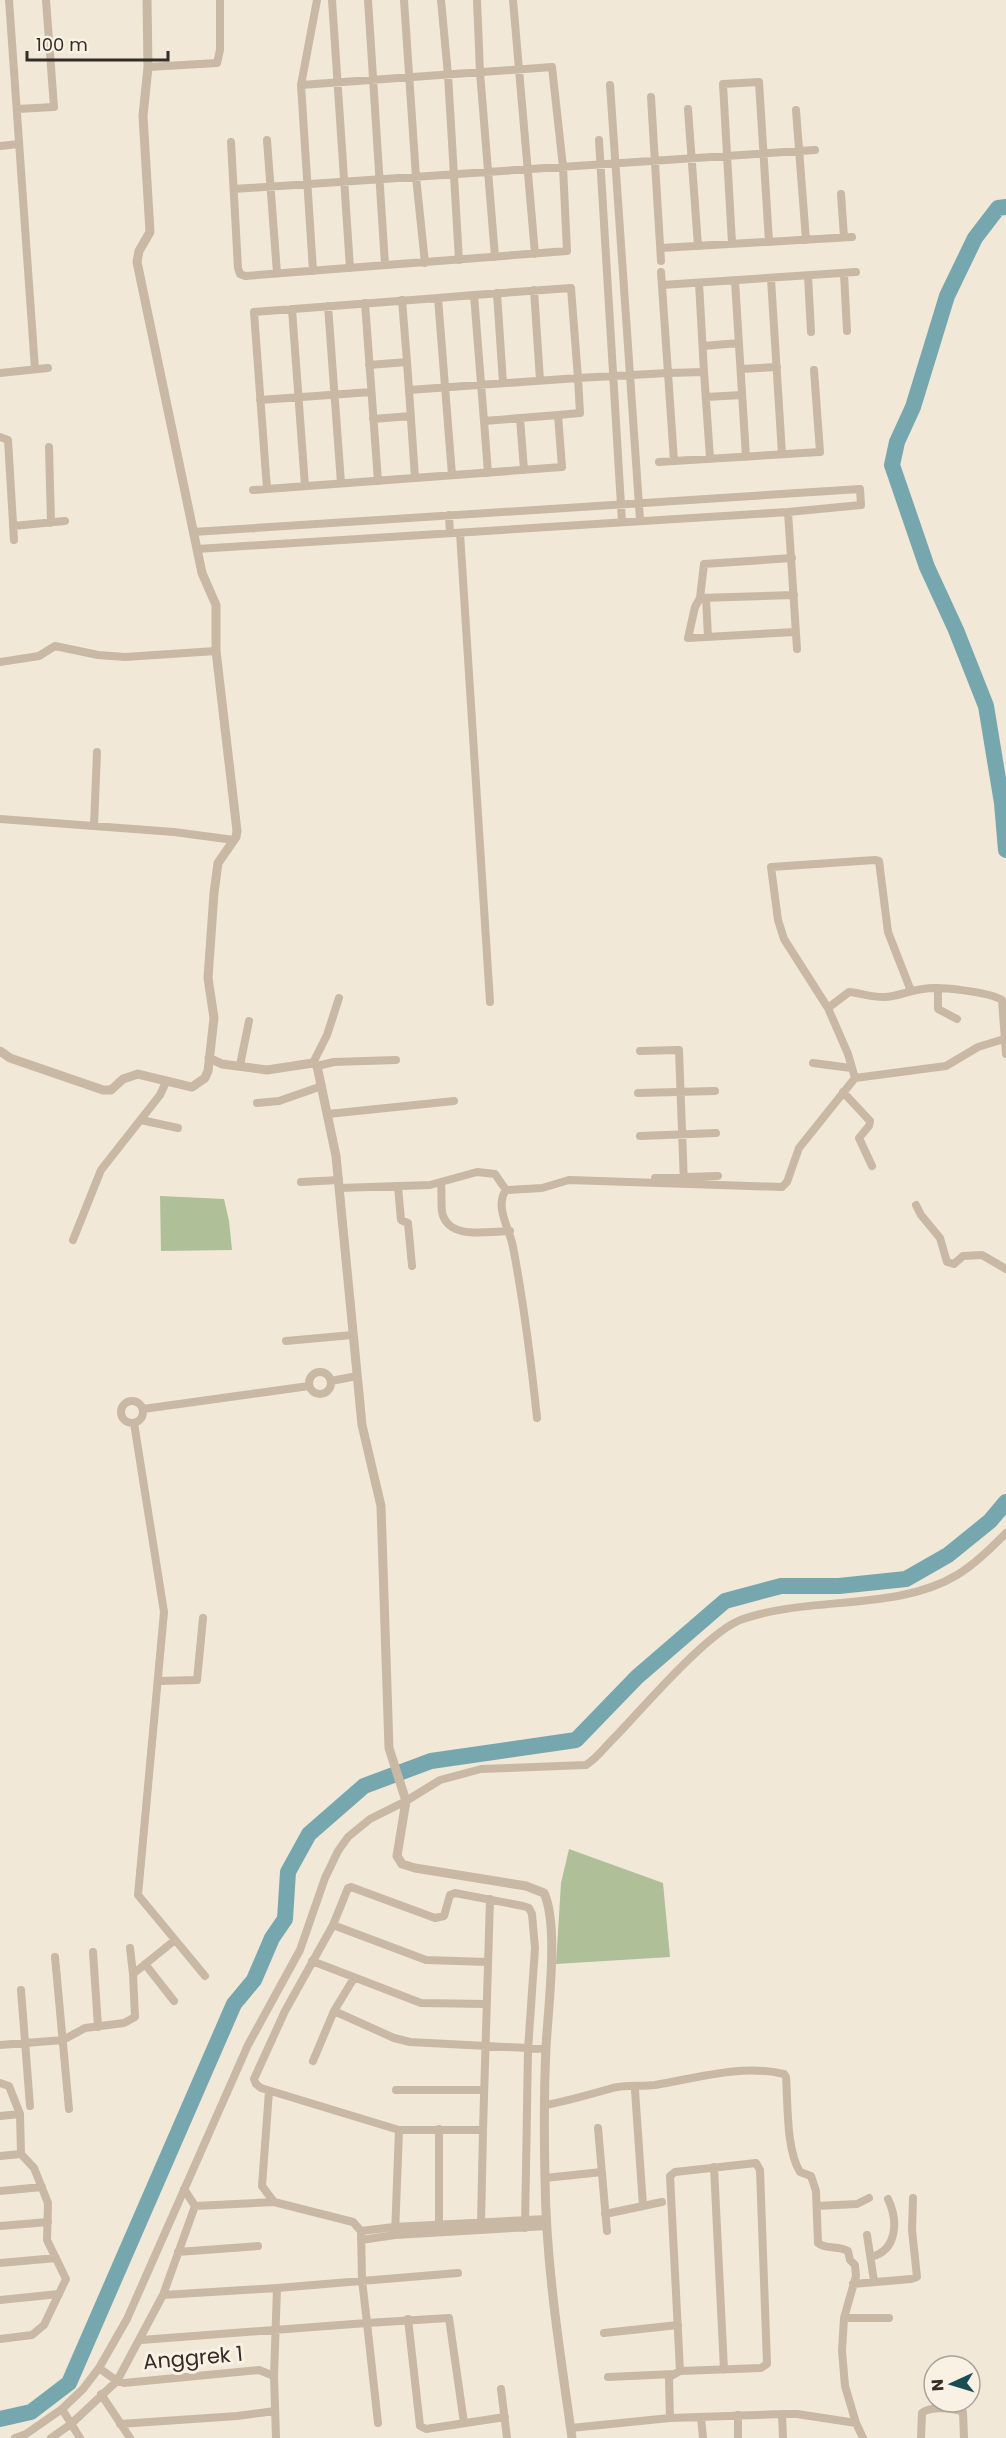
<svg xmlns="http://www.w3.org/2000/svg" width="1006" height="2438" font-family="Poppins,sans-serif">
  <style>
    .green { fill: #afc098 }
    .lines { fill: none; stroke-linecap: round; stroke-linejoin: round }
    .river { stroke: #76a7ae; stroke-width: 16 }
    .minor { stroke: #c9b8a4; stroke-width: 8 }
    .tertiary { stroke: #c9b8a4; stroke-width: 9 }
    .labels { text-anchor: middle; stroke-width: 6; stroke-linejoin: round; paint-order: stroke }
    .street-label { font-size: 21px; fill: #342c26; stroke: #f9f1e4 }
  </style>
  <rect width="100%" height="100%" fill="#f1e8d8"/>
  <!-- green -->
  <path class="green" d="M160,1196l64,3 5,22 3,29 -71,1z
    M569,1849l94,34 7,74 -114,7 5,-81z"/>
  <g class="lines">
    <!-- river -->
    <path class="river" d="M1006,207l-8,1 -23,30 -28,58 -34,111 -16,35 -5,23 35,102 29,63 30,76 16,97 4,47
      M0,2419l31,-7 38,-29 165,-379 20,-24 18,-42 13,-19 3,-47 21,-38 55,-48 67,-25 145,-21 61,-63 88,-76 56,-15h58l67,-7 42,-24 42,-34 16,-19"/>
    <!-- minor -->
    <path class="minor" d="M9,0l26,369
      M332,0l18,268
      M368,0l17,265
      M404,0l12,177 9,86
      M441,0l7,75 11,185
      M477,0l3,72 15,185
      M513,0l22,254
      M148,67l69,-4 3,-13v-50
      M610,85l30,435
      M651,97l10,164
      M17,109l37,-2 -8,-107
      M688,109l10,137
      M796,110l10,130
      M267,140l10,133
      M599,140l23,382
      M231,142l7,126 2,6 5,2 322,-25 -4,-84 -11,-100 -251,18
      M0,146l19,-2
      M234,189l581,-39
      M841,194l3,43
      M732,243l-9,-159 36,-2 10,160
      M661,248l191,-11
      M313,271l-12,-186 16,-85
      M844,274l3,57
      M808,276l3,56
      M771,279l11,175
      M735,281l11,176
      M662,285l194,-13
      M534,290l6,90
      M497,293l6,90
      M438,298l36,-3
      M365,303l13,178
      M328,306l13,177
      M292,309l13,177
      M703,346l36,-3
      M407,362l2,28
      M369,365l38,-3 -5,-62
      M741,369l36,-2
      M704,372l6,86
      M0,373l48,-5
      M706,397l36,-2
      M260,400l111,-8
      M558,415l22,-2 -2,-35 90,-5 -7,-101
      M520,418l4,52
      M373,419l38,-3
      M0,437l8,3 6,100
      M49,447l2,76
      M674,461l146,-9 -6,-82
      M659,462l15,-1 -6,-88 36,-1 -5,-89
      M415,478l-6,-88 169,-12 -7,-90 -97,7 10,126
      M267,489l-13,-177 184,-14 14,177
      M253,490l14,-1 295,-22 -4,-52 -74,6 4,52
      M788,512l9,137
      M449,515l1,18
      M13,526l52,-5
      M193,532l667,-43 1,16 -73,7 -591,37
      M460,533l30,469
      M794,595l-94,3 -5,9 -7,31 107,-6
      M700,598l4,-34 88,-6
      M706,598l2,39
      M0,662l39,-6 16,-10 43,9 27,2 91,-6
      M0,819l174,13 60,8
      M94,826l3,-74
      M938,988v21l19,10
      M828,1008l21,-16c12,1 24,6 37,5 13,-1 25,-7 37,-8 16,-3 66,3 79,11l4,54
      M640,1051l39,-1 5,134
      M313,1063l14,-28 12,-37
      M813,1063l38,5
      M240,1065l9,-44
      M317,1066l17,-4 62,-2
      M855,1078l-7,-24 -20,-46 -44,-69 -6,-19 -7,-53 104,-7 4,1 9,71 23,59
      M843,1092l27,29 -1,5 -10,12 13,28
      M638,1093l77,-2
      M257,1103l22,-2 43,-15
      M328,1114l126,-13
      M141,1120l37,8
      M640,1136l76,-3
      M655,1178l63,-2
      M301,1182l38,-2
      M441,1183c1,9 0,20 1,29 6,29 47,19 68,19
      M398,1186l3,34 7,3 4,43
      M339,1188l91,-3 47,-13 18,2 11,16 36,-2 27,-8 213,7 5,-5 12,-34 56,-70 91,-12 32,-19 26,-8
      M506,1190c-12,17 4,39 7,57 11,57 18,114 24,171
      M916,1205l5,10 19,23 7,24 7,2 9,-8 19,-1 24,14
      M73,1240l28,-70 59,-75 6,-13
      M286,1341l66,-6
      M309 1383a11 11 0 1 1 22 0a11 11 0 1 1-22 0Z
      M331,1381l26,-5
      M121 1412a11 11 0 1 1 22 0a11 11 0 1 1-22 0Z
      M143,1409l166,-23
      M134,1423l30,189 -26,283 67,81
      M158,1681l39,-1 6,-62
      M333,1925l93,35 62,2
      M130,1948l3,26
      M93,1952l5,75
      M55,1957l14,152
      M312,1961l109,42 65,1
      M145,1964l29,37
      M21,1990l9,116
      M334,2011l20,-33
      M0,2045l63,-5 22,-12 39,-5 11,-6 -2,-43 42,-34
      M313,2061l21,-50 60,27 16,4 136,7
      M0,2083l9,3 11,28 1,40 13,14 14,35 -1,37 19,39 -22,46 -12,10 -32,4
      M396,2090h88
      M635,2090l8,116
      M269,2091l-7,95 12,16
      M546,2105c21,-4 42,-10 63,-16 14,-5 31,-2 46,-4 42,-7 86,-21 129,-11l2,3c2,27 0,72 14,95l11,4 5,15 2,52c8,7 21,2 30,8l2,9 5,5 1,11 -12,42 -2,33 3,35 11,37
      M0,2116l20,-2
      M598,2128l9,103
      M439,2129v98
      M399,2130h84l-2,95
      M483,2130l7,-231
      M0,2156l21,-2
      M714,2167l10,203
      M545,2178l57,-6
      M184,2189l11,17 -32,89 114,-7 -3,88 2,62
      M0,2191l42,-4
      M817,2206l40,-2 12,-6
      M605,2214l57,-12
      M0,2226l48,-4
      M361,2231l33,-4 152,-8
      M395,2235l4,-105 -138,-42 -5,-4 -2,-5 31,-68 48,-86 15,-37 3,-1 84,31 9,-2 6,-21 5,-2 68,13 6,2 3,6 3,34 -7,102 -3,178
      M867,2235l7,46
      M361,2240l34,-5 152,-9
      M178,2252l80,-6
      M871,2257c27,-7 27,-37 17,-58
      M0,2263l56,-5
      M853,2284l58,-5 6,-2 -5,-47 1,-32
      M277,2288l181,-15
      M0,2300l59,-6
      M844,2318h45
      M408,2319l12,107 6,3 79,-12
      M604,2333l74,-8
      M141,2340l226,-17 -5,-43 -1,-49 -8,-9 -79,-20 -79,4
      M99,2368l18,13 7,2 135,-13 15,6
      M608,2377l66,-3
      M501,2389l6,49
      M101,2394l29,44
      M62,2409l18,29
      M782,2414l1,24
      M738,2415v23
      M701,2417l2,21
      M670,2418l-1,-39 2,-3 9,-5 81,-3 6,-4 -7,-194 -4,-7 -81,9 -5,4 10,195
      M378,2423l-11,-100 82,-5 15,105
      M120,2424l117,-8 38,-5
      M571,2428l99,-10 112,-4h15l59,9 7,15
      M15,2438l11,-4 36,-25 21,-20 16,-21 28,-49 121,-274 52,-95 25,-72 13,-27 10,-14 22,-18 36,-18 34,-21 41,-11 105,-4c12,-7 20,-20 30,-29 27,-28 93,-106 127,-117 66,-23 155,-8 214,-44 18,-11 34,-27 49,-42
      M51,2438l20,-14 46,-43 46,-86
      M921,2438l1,-25c8,-7 31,-5 41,-1l1,26"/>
    <!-- tertiary -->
    <path class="tertiary" d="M0,1051l10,7 93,32h8l12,-11 15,-5 54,13 13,-9 3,-7 6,-53 -6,-40 6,-85 4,-30 18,-26 1,-6 -21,-180v-46l-14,-32 -65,-311 2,-11 11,-19 -7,-116 5,-49 -1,-67
      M209,1058l13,6 45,6 46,-7 4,3 19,90 26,269 19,81 8,242 17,53 -9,55 5,8 13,4 111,18 18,7c15,32 4,116 2,154 -2,44 -2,88 -1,132 1,87 15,173 27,259"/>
  </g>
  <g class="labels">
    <!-- street labels -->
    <g class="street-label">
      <text transform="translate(193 2358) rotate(-5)" y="7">Anggrek 1</text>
    </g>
  </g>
  <!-- north arrow -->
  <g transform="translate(952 2384) rotate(266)"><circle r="28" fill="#f9f1e4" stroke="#aaa298" stroke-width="1.5"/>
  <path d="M0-4.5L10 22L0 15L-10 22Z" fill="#1b4c56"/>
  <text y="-9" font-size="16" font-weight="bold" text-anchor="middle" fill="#342c26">N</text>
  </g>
  <!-- scale -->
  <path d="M27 51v9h141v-9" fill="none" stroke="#342c26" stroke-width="3"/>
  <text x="36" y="51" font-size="18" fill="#342c26" stroke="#f9f1e4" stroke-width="4.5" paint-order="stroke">100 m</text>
</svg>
